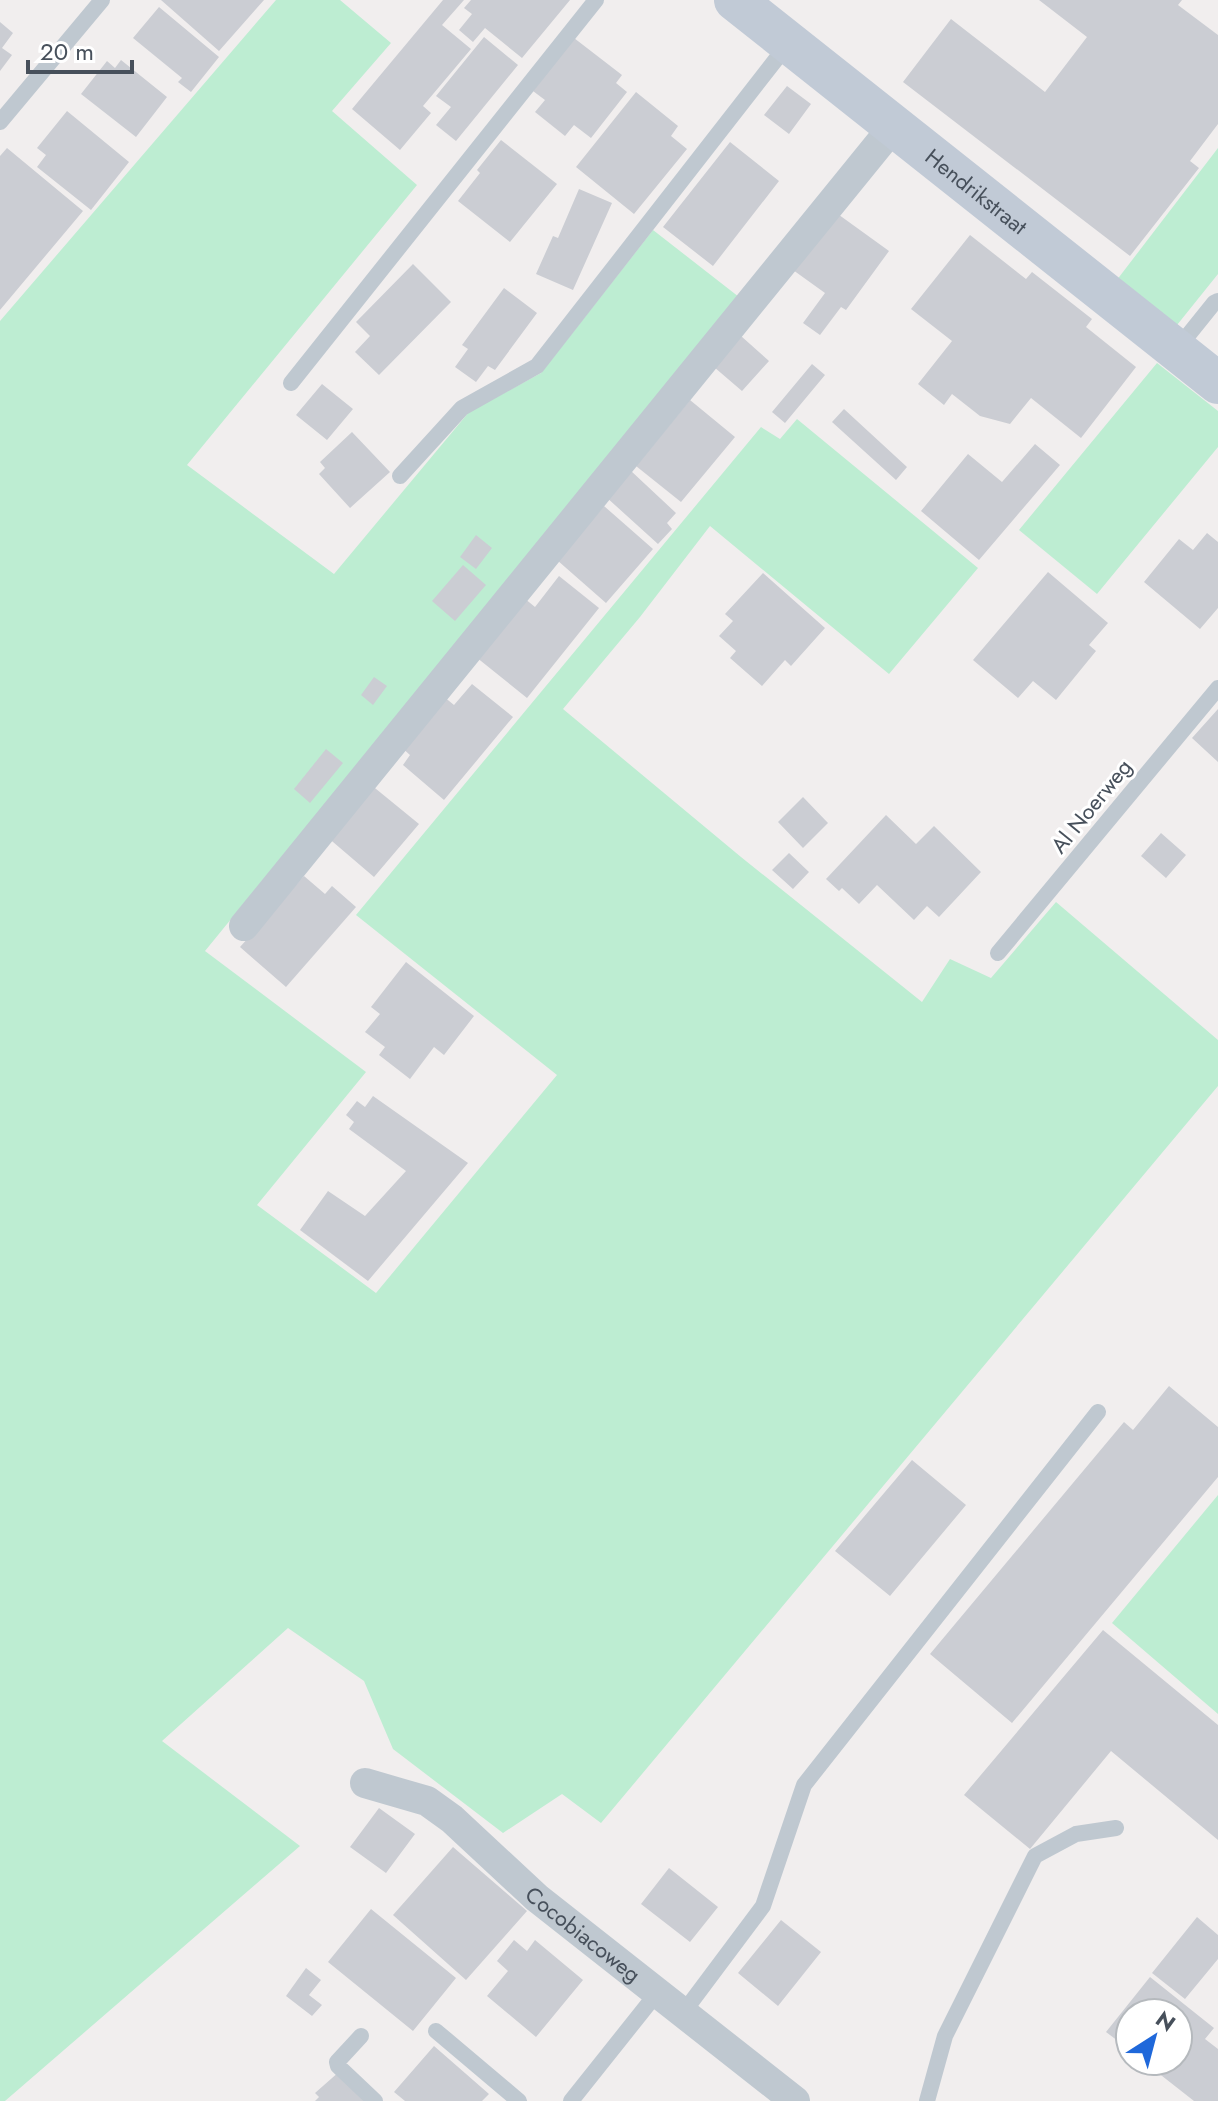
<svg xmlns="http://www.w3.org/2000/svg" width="1218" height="2101" font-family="Jost,sans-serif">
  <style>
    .green { fill: #bdedd2 }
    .building { fill: #cbcdd3 }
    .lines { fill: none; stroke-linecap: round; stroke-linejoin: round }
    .lane { stroke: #bfc8d0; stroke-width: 16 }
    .street { stroke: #bfc8d0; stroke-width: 30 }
    .secondary { stroke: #c1cad6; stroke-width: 42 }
    .labels { text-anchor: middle; stroke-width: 6; stroke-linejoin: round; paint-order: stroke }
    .street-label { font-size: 22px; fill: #47505b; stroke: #fff }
  </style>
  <rect width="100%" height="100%" fill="#f1eeee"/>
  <!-- green -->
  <path class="green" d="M276,0h64l51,43 -59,68 85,74 -230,280 147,109 135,-162 72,-39 112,-143 86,67 -534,654 161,121 -109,133 119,88 181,-218 -201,-160 405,-488 19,12 17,-20 181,149 -89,106 -179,-148 -70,91 -77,92 178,148 181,145 28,-43 41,19 65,-76 162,138v46l-617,737 -39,-29 -59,39 -110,-84 -29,-68 -76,-53 -126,113 138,105 -295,255h-5v-1780z
    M1218,148v126l-45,56 -60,-45z
    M1157,363l61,48v36l-121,147 -78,-64z
    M1218,1495v219l-106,-91z"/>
  <!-- building -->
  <path class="building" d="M161,0h103l-45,51z
    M443,0h21l-22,25 29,24 -48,57 8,7 -31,37 -48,-41z
    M471,0h99l-48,58 -37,-30 -12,14 -14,-12 13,-16 -8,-6z
    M1039,0h143l-4,5 40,30v89l-28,37 9,7 -69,88 -227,-174 48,-63 94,73 42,-55z
    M159,7l60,50 -28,35 -13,-10 4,-4 -49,-40z
    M0,22l13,11 -11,15 10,7 -12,16z
    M484,37l34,28 -62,76 -20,-16 15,-18 -15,-11z
    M574,38l48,37 -6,8 11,9 -36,46 -17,-13 -9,11 -30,-24 10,-12 -12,-9z
    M121,60l46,37 -31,40 -55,-43 26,-33 8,7z
    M787,86l24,18 -22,30 -25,-19z
    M636,92l42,34 -7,10 16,13 -53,65 -58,-47z
    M67,111l62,51 -38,48 -54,-43 9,-12 -9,-7z
    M501,140l56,44 -47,58 -52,-41 22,-28 -3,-3z
    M730,142l49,39 -66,85 -50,-39z
    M7,148l76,63 -83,99v-154z
    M579,189l33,14 -39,87 -37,-16 17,-38 5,2z
    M835,212l54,39 -43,59 -5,-3 -21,28 -17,-12 22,-30 -32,-23z
    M970,235l56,44 6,-7 60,47 -6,8 50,40 -55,71 -50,-40 -21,26 -30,-8 -28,-22 -8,11 -26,-21 34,-43 -41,-32z
    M413,264l38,38 -72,73 -24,-23 15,-16 -14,-14z
    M504,288l33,25 -42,57 -7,-4 -12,16 -21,-15 13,-18 -6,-4z
    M741,336l28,25 -27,30 -28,-24z
    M812,364l13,11 -40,48 -13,-11z
    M322,384l31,25 -26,31 -31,-25z
    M690,400l45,37 -54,65 -45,-36z
    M844,409l63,58 -11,13 -64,-58z
    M352,432l38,40 -40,36 -31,-34 6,-6 -5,-6z
    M1035,444l25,21 -81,95 -58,-49 47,-57 34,28z
    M630,470l46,43 -9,10 5,6 -14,15 -53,-48z
    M604,506l49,43 -47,54 -49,-43z
    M1207,533l11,9v66l-18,21 -56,-47 35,-43 14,11z
    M476,535l16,13 -16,21 -16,-12z
    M463,565l23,20 -31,36 -23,-20z
    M1048,572l60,51 -19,22 7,6 -40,49 -23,-19 -15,17 -45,-38z
    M763,573l62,55 -34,38 -6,-6 -23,26 -32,-28 6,-7 -17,-15 14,-15 -8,-7z
    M559,576l40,32 -72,90 -51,-41 48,-59 11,9z
    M374,677l13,9 -14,19 -12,-10z
    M472,684l41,33 -69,83 -41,-35 7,-10 -10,-9 43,-50 11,9z
    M1218,709v53l-26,-24z
    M326,749l17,14 -33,40 -16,-14z
    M370,784l49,40 -45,53 -48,-41z
    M803,797l25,26 -25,25 -25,-26z
    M886,815l30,29 18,-18 47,46 -42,45 -12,-11 -13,14 -37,-35 -18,19 -17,-16 -3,3 -13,-12z
    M1161,833l25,22 -20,23 -25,-22z
    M789,853l20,19 -16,17 -21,-19z
    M304,876l21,18 7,-8 24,21 -70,80 -46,-40z
    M406,962l68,54 -30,39 -10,-8 -24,32 -31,-24 6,-8 -20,-15 15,-18 -9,-7z
    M373,1096l95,67 -100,118 -68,-51 28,-39 37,25 41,-45 -57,-42 5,-7 -8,-7 11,-14 8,6z
    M1169,1386l49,41v50l-206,246 -82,-69 194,-232 9,8z
    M912,1460l54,45 -76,91 -55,-45z
    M1103,1630l115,95v115l-107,-89 -81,98 -66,-54z
    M379,1808l36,26 -29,39 -36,-26z
    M453,1847l74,64 -61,69 -73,-65z
    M669,1868l49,39 -28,35 -49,-38z
    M371,1909l85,69 -43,53 -85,-69z
    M1197,1917l21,18v24l-33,40 -33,-26z
    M781,1920l40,32 -43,54 -40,-33z
    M514,1940l13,11 8,-11 48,40 -47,57 -49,-41 21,-25 -11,-10z
    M306,1968l15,12 -12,15 13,10 -10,11 -26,-20z
    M1150,1977l64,51 -9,11 13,10v52h-24l-51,-40h35v-48h-48v37l-24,-18z
    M434,2046l55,48 -7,7h-77l-11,-9z
    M340,2071l26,30h-51l4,-4 -4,-4z"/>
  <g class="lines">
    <!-- lane -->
    <path class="lane" d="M0,122l102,-122
      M1177,349l37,-46 4,-2
      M291,383l305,-383
      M400,476l62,-68 75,-42 251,-322
      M998,953l220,-265
      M683,2013l80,-107 41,-121 294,-373
      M436,2031l83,70
      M361,2036l-24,26 1,4 37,35
      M571,2101l86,-108
      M927,2101l18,-65 90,-180 41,-22 40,-6"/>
    <!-- street -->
    <g class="street">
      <path d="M244,926l649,-799"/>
      <path id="s1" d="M365,1783l62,18 25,18 85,79 258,203"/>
    </g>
    <!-- secondary -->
    <path class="secondary" id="s2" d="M735,0l483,383"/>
  </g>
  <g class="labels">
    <!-- street labels -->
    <g class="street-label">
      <text dy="8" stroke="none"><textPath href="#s2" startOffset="308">Hendrikstraat</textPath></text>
      <text transform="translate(1091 806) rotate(-51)" y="8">Al Noerweg</text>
      <text dy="8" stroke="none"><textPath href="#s1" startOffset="270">Cocobiacoweg</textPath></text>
    </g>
  </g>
  <!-- north arrow -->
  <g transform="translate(1154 2037) rotate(36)"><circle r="38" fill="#ffffff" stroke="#b5b9bd" stroke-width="2"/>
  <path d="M0-6L14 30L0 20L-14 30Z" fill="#1f68da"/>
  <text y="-12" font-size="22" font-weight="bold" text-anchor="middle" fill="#47505b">N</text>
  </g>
  <!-- scale -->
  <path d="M28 60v12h104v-12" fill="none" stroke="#47505b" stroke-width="4"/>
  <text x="40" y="60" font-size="24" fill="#47505b" stroke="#ffffff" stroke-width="6" paint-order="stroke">20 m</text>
</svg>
